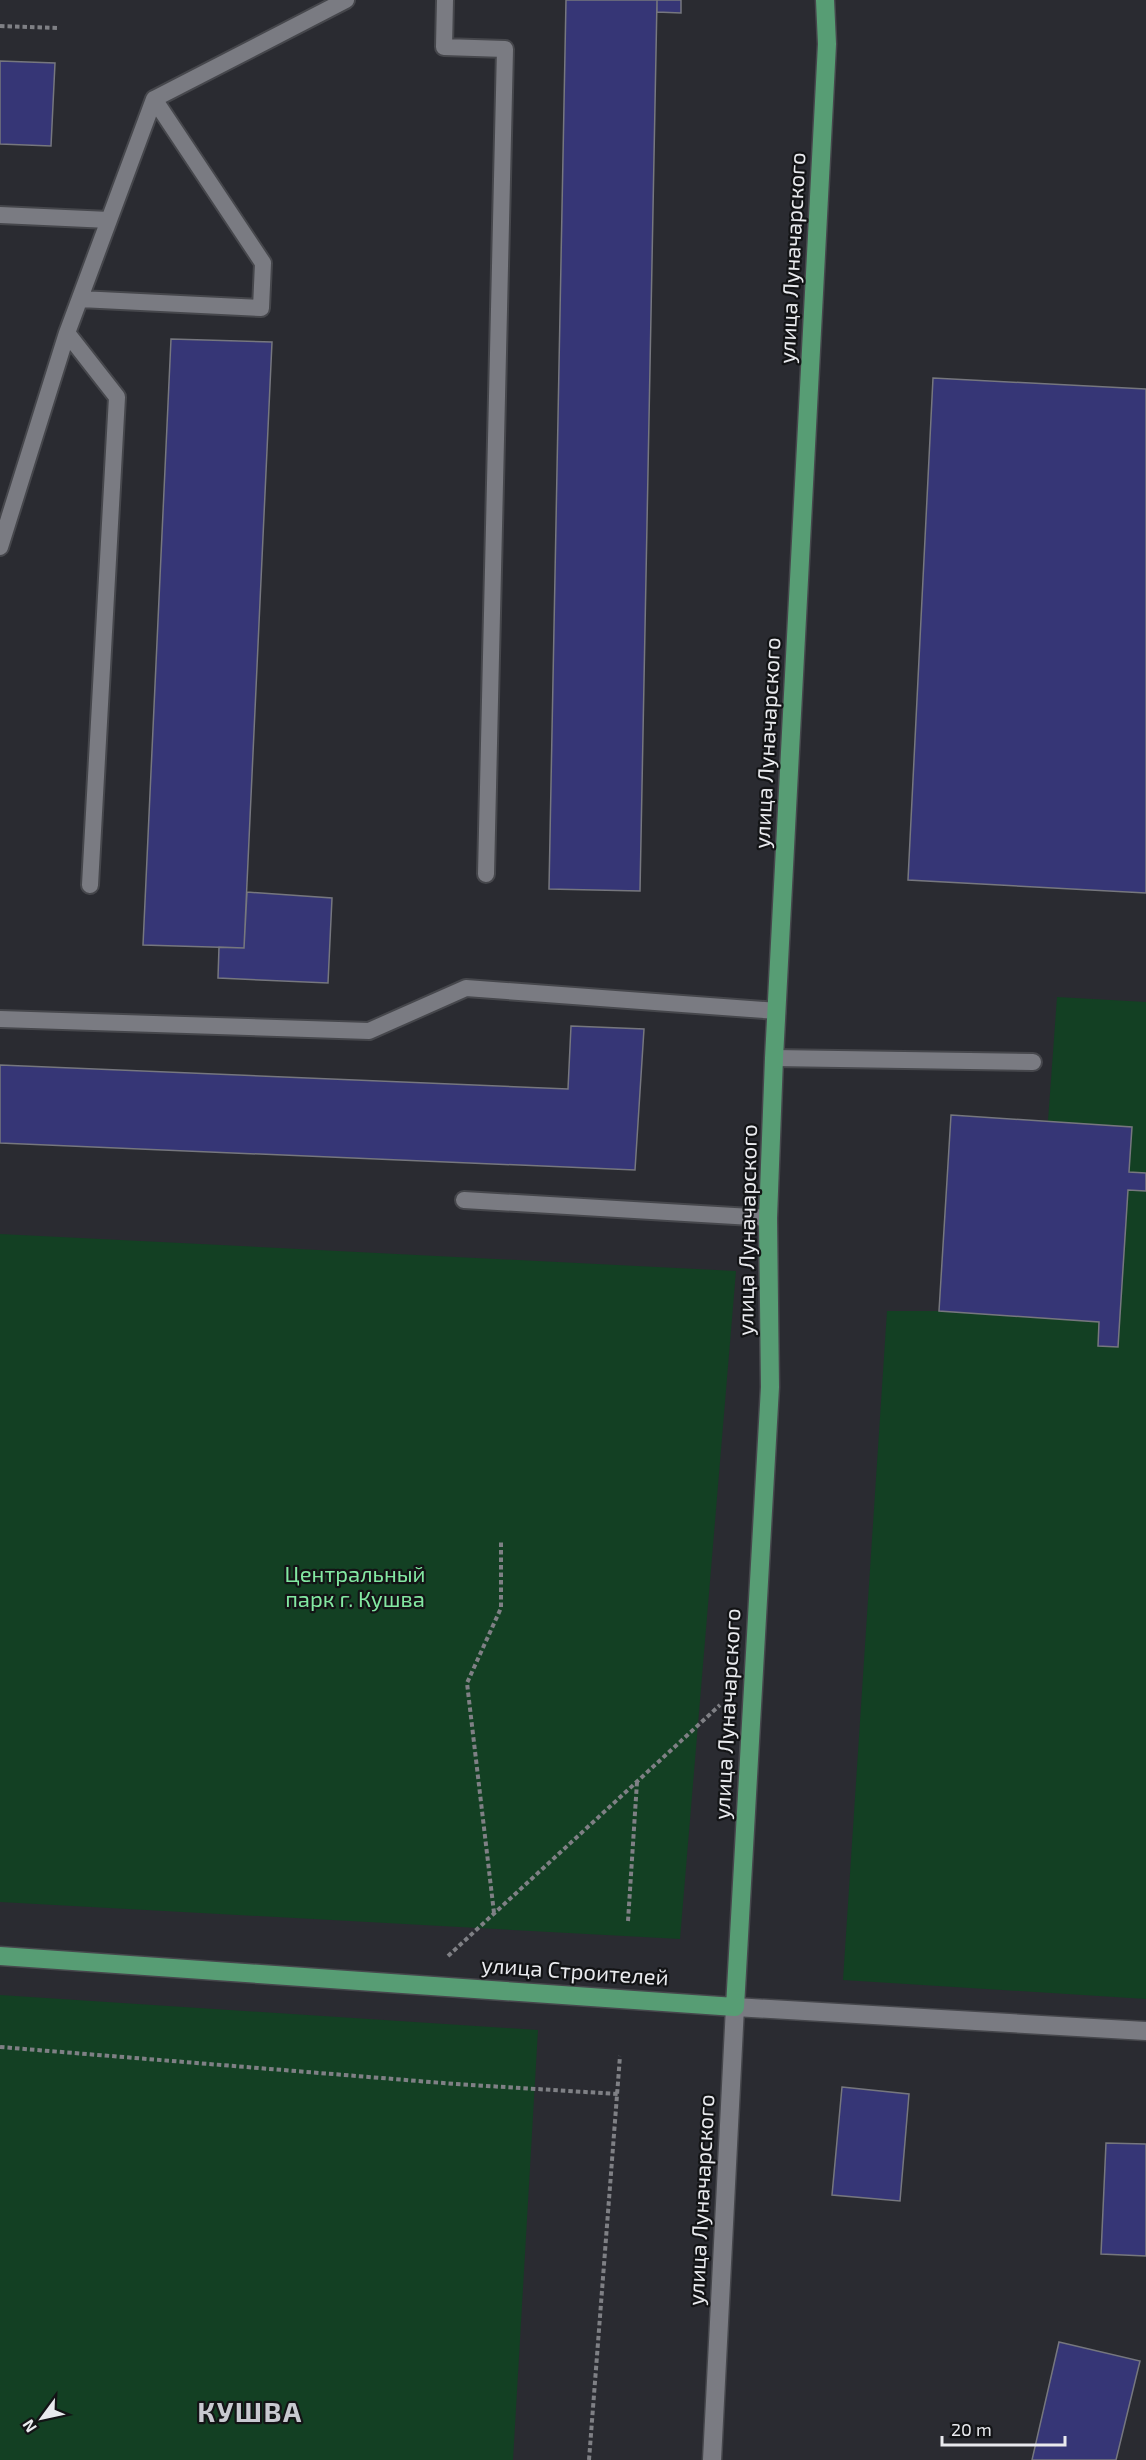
<svg xmlns="http://www.w3.org/2000/svg" width="1146" height="2460" font-family="'Exo 2',sans-serif">
  <style>
    .green { fill: #134023 }
    .building { fill: #363676; stroke: #76777e; stroke-width: 1.5 }
    .lines { fill: none; stroke-linecap: round; stroke-linejoin: round }
    .lane-casing { stroke: #46474c; stroke-width: 20 }
    .street-casing { stroke: #46474c; stroke-width: 21 }
    .secondary-casing { stroke: #46474c; stroke-width: 21 }
    .primary-casing { stroke: #46474c; stroke-width: 21 }
    .path { stroke: #7f8085; stroke-width: 4; stroke-dasharray: 4.5 3; stroke-linecap: butt }
    .lane { stroke: #7a7b82; stroke-width: 16 }
    .street { stroke: #7a7b82; stroke-width: 18 }
    .secondary { stroke: #7a7b82; stroke-width: 18 }
    .primary { stroke: #579d74; stroke-width: 18 }
    .labels { text-anchor: middle; stroke-width: 4.5; stroke-linejoin: round; paint-order: stroke }
    .street-label { font-size: 22px; fill: #e9eaee; stroke: #131416 }
    .park-label { font-size: 22px; fill: #83e8a2; stroke: #131416 }
    .district-label { font-size: 28px; font-weight: bold; letter-spacing: 1.5px; fill: #c8c9d0; stroke: #131416 }
  </style>
  <rect width="100%" height="100%" fill="#2a2b31"/>
  <!-- green -->
  <path class="green" d="M1057,997l89,5v997l-303,-19 44,-669h52l12,-196 97,6z
    M0,1234l736,37 -56,668 -680,-37z
    M0,1995l538,35 -25,430h-513z"/>
  <!-- building -->
  <path class="building" d="M566,0h91l-17,891 -91,-2z
    M657,0h24v13l-24,-1z
    M0,61l55,2 -4,83 -51,-2z
    M171,339l101,3 -28,606 -101,-3z
    M933,378l213,11v504l-238,-13z
    M247,892l85,6 -4,85 -110,-5 1,-31 25,1z
    M571,1026l73,3 -9,141 -635,-27v-78l568,24z
    M951,1115l181,12 -3,45 17,1v18l-18,-1 -10,157 -20,-1 1,-24 -160,-11z
    M842,2087l67,7 -9,107 -68,-6z
    M1106,2143l40,1v112l-45,-2z
    M1059,2342l81,19 -24,99h-84z"/>
  <g class="lines">
    <defs>
      <path id="lane" d="M445,0l-1,47 61,2 -19,825
        M0,215l109,5
        M80,299l181,9 2,-45 -109,-164
        M67,333l50,64 -27,488
        M0,547l67,-214 87,-234 192,-99
        M0,1019l369,12 97,-43 311,23
        M774,1058l259,4
        M464,1200l304,18"/>
      <path id="street" d="M735,2007l411,24"/>
      <path id="secondary" d="M712,2460l23,-453"/>
      <path id="primary" d="M0,1956l735,51 35,-620 -2,-169 6,-160 53,-1014 -2,-44"/>
    </defs>
    <!-- lane casing -->
    <use href="#lane" class="lane-casing"/>
    <!-- street casing -->
    <use href="#street" class="street-casing"/>
    <!-- secondary casing -->
    <use href="#secondary" class="secondary-casing"/>
    <!-- primary casing -->
    <use href="#primary" class="primary-casing"/>
    <!-- path -->
    <path class="path" d="M0,26l59,2
      M494,1913l-27,-230 34,-75v-67
      M628,1921l9,-139
      M448,1956l272,-251
      M0,2047l455,37 163,10
      M589,2460l31,-404"/>
    <!-- lane -->
    <use href="#lane" class="lane"/>
    <!-- street -->
    <use href="#street" class="street"/>
    <!-- secondary -->
    <use href="#secondary" class="secondary"/>
    <!-- primary -->
    <use href="#primary" class="primary"/>
  </g>
  <g class="labels">
    <!-- street labels -->
    <g class="street-label">
      <text transform="translate(792 258) rotate(-87)" y="8">улица Луначарского</text>
      <text transform="translate(767 743) rotate(-87)" y="8">улица Луначарского</text>
      <text transform="translate(747 1230) rotate(-89)" y="8">улица Луначарского</text>
      <text transform="translate(727 1714) rotate(-87)" y="8">улица Луначарского</text>
      <text transform="translate(575 1971) rotate(4)" y="8">улица Строителей</text>
      <text transform="translate(701 2200) rotate(-87)" y="8">улица Луначарского</text>
    </g>
    <!-- park labels -->
    <g class="park-label">
      <text x="355" y="1582">Центральный<tspan x="355" dy="25">парк г. Кушва</tspan></text>
    </g>
    <!-- district labels -->
    <g class="district-label">
      <text x="250" y="2422">КУШВА</text>
    </g>
  </g>
  <!-- north arrow -->
  <g transform="translate(42 2418) rotate(237)" stroke="#131416" stroke-width="4.5" paint-order="stroke">
  <path d="M0-4.5L10 22L0 15L-10 22Z" fill="#e9eaee"/>
  <text y="-9" font-size="16" font-weight="bold" text-anchor="middle" fill="#e9eaee">N</text>
  </g>
  <!-- scale -->
  <path d="M942 2436v9h123v-9" fill="none" stroke="#e9eaee" stroke-width="3"/>
  <text x="951" y="2436" font-size="18" fill="#e9eaee" stroke="#131416" stroke-width="4.5" paint-order="stroke">20 m</text>
</svg>
